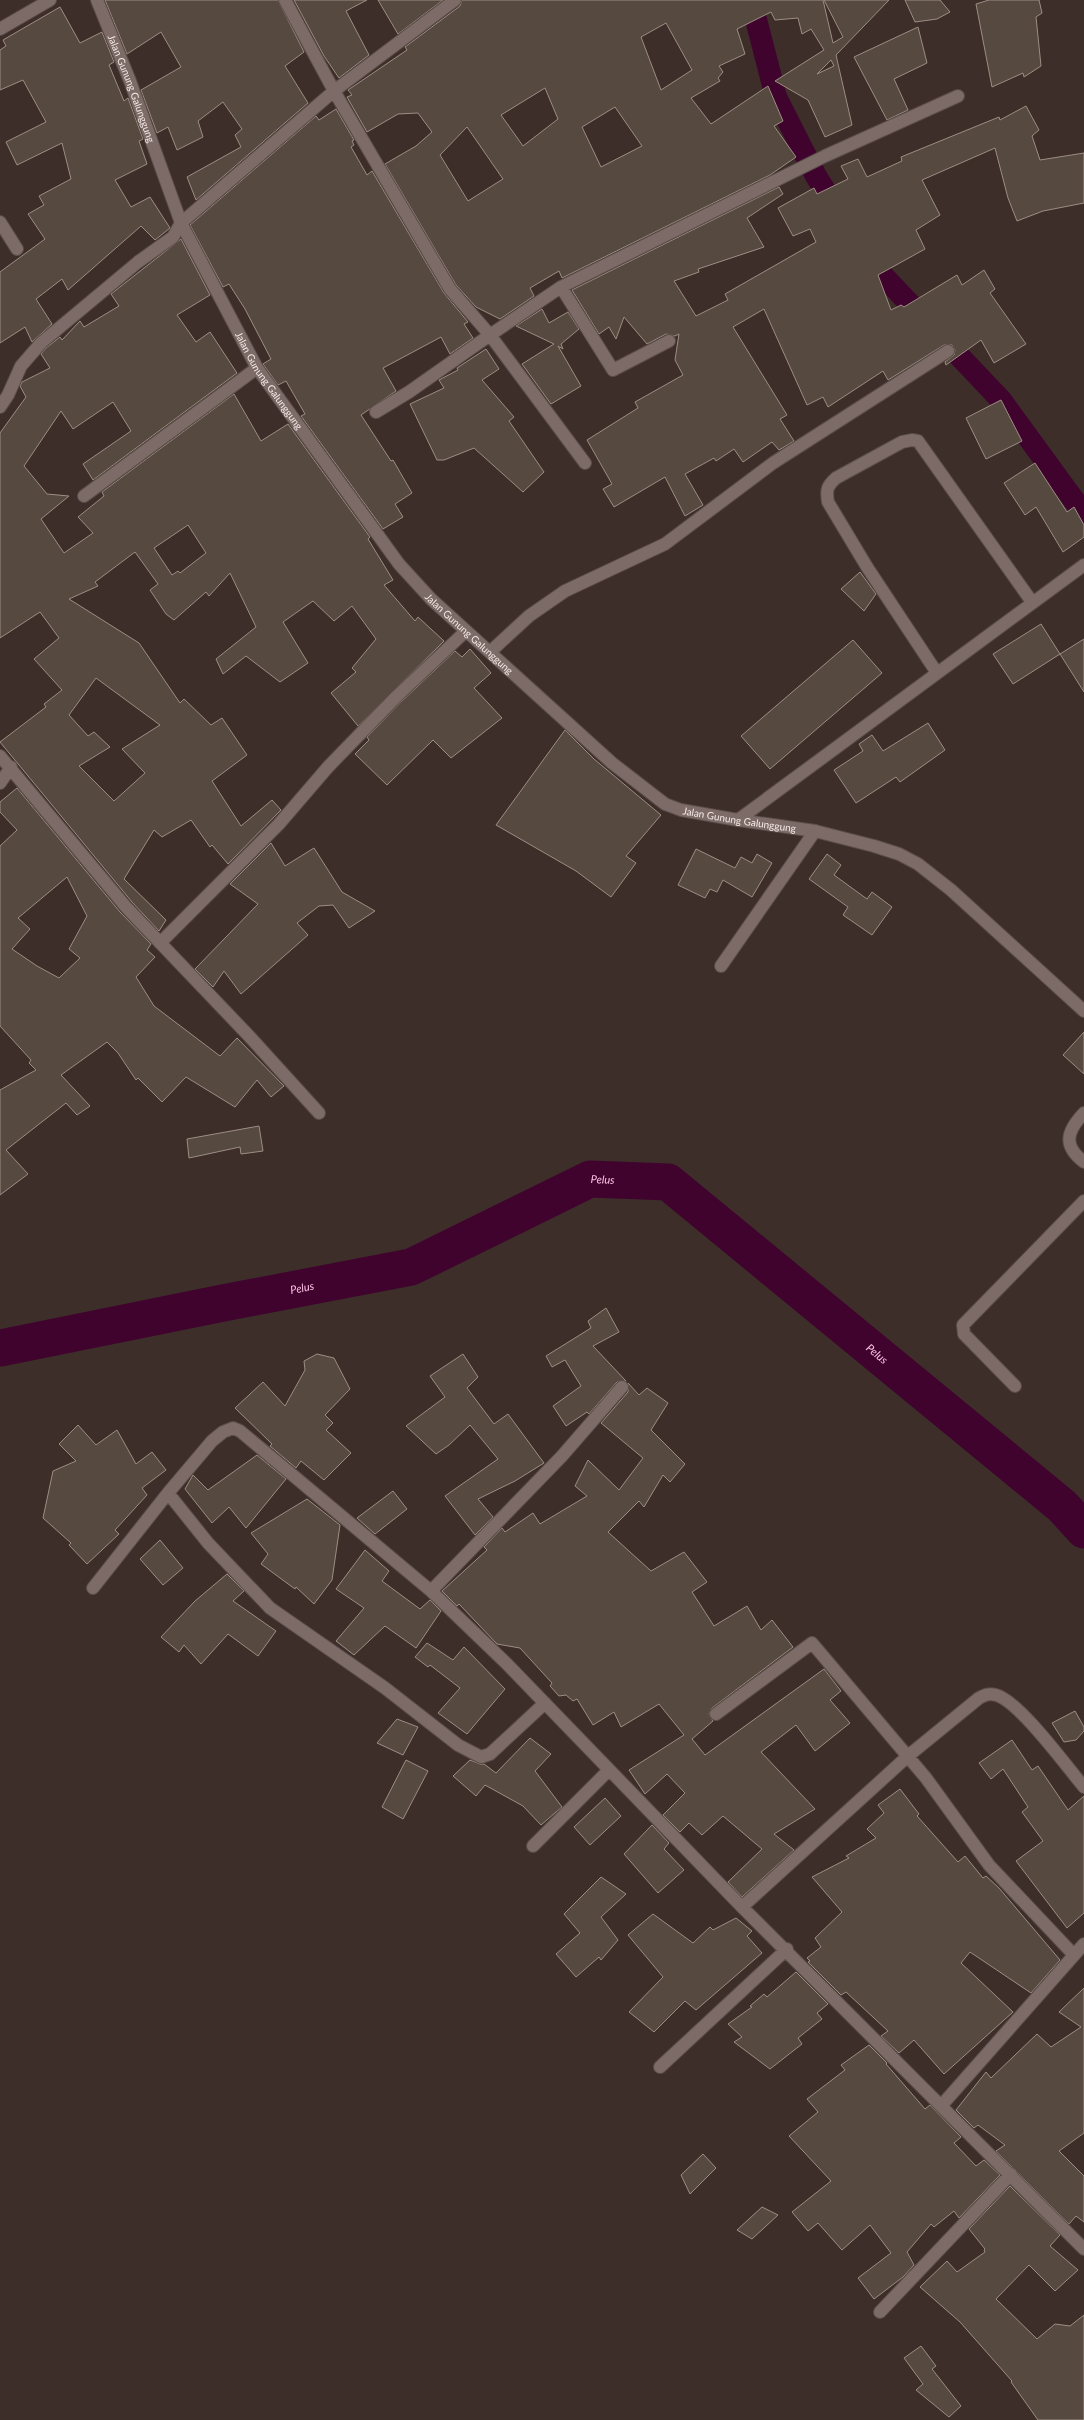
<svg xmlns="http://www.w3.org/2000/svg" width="1084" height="2420" font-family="Lato,sans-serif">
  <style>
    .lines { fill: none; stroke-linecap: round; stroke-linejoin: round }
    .canal { stroke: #40032e; stroke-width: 22 }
    .river { stroke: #40032e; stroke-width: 37 }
    .building { fill: #564940; stroke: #9d8e84; fill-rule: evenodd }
    .street-casing { stroke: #5a4d4a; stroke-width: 14 }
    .secondary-casing { stroke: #5a4d4a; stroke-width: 14 }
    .street { stroke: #7d6b67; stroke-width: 12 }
    .secondary { stroke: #7d6b67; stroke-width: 12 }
    .labels { text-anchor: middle; stroke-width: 3; stroke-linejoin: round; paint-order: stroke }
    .street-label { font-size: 10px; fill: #f5ebe8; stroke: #3d2e2a }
    .water-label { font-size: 11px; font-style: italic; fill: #fbc1e2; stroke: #3d2e2a }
  </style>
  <rect width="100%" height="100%" fill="#3d2e2a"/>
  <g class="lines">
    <!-- canal -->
    <path class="canal" d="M751,0l25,97 40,79 25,40
      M863,250l9,14 129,136 83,114"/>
    <!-- river -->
    <path class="river" id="s1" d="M0,1348l223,-45 188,-36 179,-88 78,3 394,324 22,24"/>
  </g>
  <!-- building -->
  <path class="building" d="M105,0h173l26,52 -19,14 23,37 -112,97 -9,-23 54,-30 -6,-12 7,-6 -19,-27 -25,19 5,16 -26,13 -9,-23 -11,6 -16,-43 40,-23 -20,-35 -34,22z
    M294,0h73l-21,11 23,44 -30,23 -15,-22z
    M378,0h65l-45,34z
    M462,0h361l10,43 10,-6 -19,-37h65l-53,55 16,70 -27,12 -17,-37 -33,-19 49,-31 -13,-21 -9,5 -4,-16 -23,2 -4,-8 -34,17 8,25 -26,12 4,6 -5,6 2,3 -29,17 20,26 57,-38 15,35 -9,5 22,31 -26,18 -208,103 -3,-7 -29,17 4,8 -34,23 -24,-12 -20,-22 -71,-121 31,-18 16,-14 -14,-19 -20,1 -31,18 -20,-35 5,-2 -4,-5 59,-40 -2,-3 55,-41zM666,23l26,47 -31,20 -20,-53zM831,60l3,6 -17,8zM545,88l13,31 -35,27 -22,-31zM615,107l27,39 -41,21 -19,-40zM467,127l36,52 -35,22 -28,-46z
    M905,0h35l10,12 -13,7 -22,3z
    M989,0h50l3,13 -6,4 5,49 -17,11 -1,-4 -31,14 -16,-83z
    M60,7l20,36 22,-11 12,30 -5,3 15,36 4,-3 15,41 -4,2 8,23 -32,16 16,27 19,-10 20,31 -15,12 -14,-14 -73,64 -6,-11 -26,20 16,25 -20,18 -7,-15 -25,16v-71l45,-33 -17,-25 16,-9 -5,-9 32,-17 -9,-36 -45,22 -11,-23 40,-20 -23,-42 -23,10v-40l6,-4 -3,-6z
    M918,27l9,36 -33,16 14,31 -21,10 -33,-63z
    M1026,106l13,24 -7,6 8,24 44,-7v50l-41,8 -26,10 -9,-23 -13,-50 -73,32 18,35 -24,15 9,19 -47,26 13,35 10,-5 3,2 53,-32 5,10 22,-15 11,19 -5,4 36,51 -32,19 -13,-23 -35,25 -1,-3 9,-7 1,-5 -3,-5h-8l-56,35 -5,-9 -55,36 -5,-10 -16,8 -43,-96 -31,18 54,88 -7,4 14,22 -15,9 -7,-8 -29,20 -9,-13 -18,12 -2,-3 -29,16 18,31 -18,11 -20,-39 -51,30 -11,-18 9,-5 -25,-44 51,-32 -3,-6 48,-27 -8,-15 4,-26 -4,2 -9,-2 -19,10 -23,-27 -8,22 -7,-12 -10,7 -27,-44 207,-103 4,7 -36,24 17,29 -66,22 1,3 -25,9 22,35 32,-16 -3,-6 91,-52 -6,-13 -17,7 -15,-28 36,-20 3,6 31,-15 -7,-13 17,-7 9,18 35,-16 -1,-4 98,-40 1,3z
    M336,109l18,31 -2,1 2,4 -3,2 16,28 5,-4 72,122 24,29 -4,2 9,14 -23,16 -9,-17 -58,31 13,23 -35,24 30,46 2,-1 19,33 -17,11 8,13 -20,12 -82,-113 4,-2 -19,-33 -8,4 -15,-21 8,-5 -26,-50 -16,-25 -6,3 -33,-62 126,-109 3,4z
    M181,239l29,56 -33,20 19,27 14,-10 27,41 -144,107 -10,-16 48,-33 -18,-29 -40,27 -12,-18 -37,55 23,28 22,2 -28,23 23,34 29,-20 -15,-16 26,-21 -2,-4 132,-98 27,47 27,-17 82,113 -2,2 25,41 -9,5 31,36 3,-4 26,24 -86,85 -27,-33 25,-21 -4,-4 24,-29 -24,-33 -18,15 -21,-20 -30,21 25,41 -28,19 -34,-26 -23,18 -7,-15 40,-32 -26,-54 -21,23 -3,-4 -32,28 -8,-6 -16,-24 8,-6 -23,-32 -40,30 3,4 -29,13 70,44 41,60 4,-4 27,26 11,-7 25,37 -35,26 29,45 31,-26 9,10 -53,54 -16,-19 -2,2 -19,-27 -29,17 -8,-7 -30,49 42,41 -7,11 -27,-29 -132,-160 46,-35 -2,-3 18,-14 -28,-31 25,-21 -19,-26 -40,26v-205l26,-36 -6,-11 2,-4 28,-14 -9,-14 5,-6 14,-11 2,3 18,-19 4,6 35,-21 -8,-12zM188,525l18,28 -26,20 -2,-2 -6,4 -18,-27zM96,678l64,47 -38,24 23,24 -31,28 -35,-35 31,-19 -16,-15 -6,4 -19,-21z
    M542,309l7,14 19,-11 11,17 -18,15 2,5 -5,-3 23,40 -30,18 -29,-40 32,-20 -38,-18z
    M486,349l13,20 -17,11 32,37 -5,4 35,51 -21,20 -49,-44 -30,12h-7l-27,-56 34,-16 -5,-8 19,-10 -1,-2z
    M1001,400l21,41 -36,18 -20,-41z
    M1035,463l32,49 7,-5 10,18v12l-21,15 -27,-45 -11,8 -21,-32z
    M860,572l16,22 -12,17 -23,-22z
    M1041,624l19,30 -47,30 -20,-30z
    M1084,639v53l-24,-38z
    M853,640l29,33 -112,96 -29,-33z
    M470,649l21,24 -17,15 28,30 -51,40 -18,-18 -46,45 -32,-31 14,-14 -2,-3 35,-36 53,-50 7,6z
    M928,723l17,27 -45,32 -4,-5 -40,26 -22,-33 29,-19 -4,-7 13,-9 11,16z
    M565,730l29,29 67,56 -35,41 10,7 -25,34 -35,-26 -80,-46z
    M17,788l103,124 31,32 -4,6 8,7 -19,20 18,29 66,50 17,-18 47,48 -13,11 -14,-17 -22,27 -49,-30 -24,25 -24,-24 -2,2 -18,-27 -11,-11 -46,33 29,31 -13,9 -11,-12 -60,47 22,24 -28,21v-105l36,-20 -7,-7 2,-3 -31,-34v-180l17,-16 -17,-18v-10zM67,877l20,39 -18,33 11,9 -21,20 -22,-12 -25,-17 18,-20 -12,-11z
    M271,843l14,23 29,-18 28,44 33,19 -26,17 -16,-23 -14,1 -22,17 11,12 -67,59 -17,-23 -11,16 -18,-18 63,-65 -28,-20z
    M696,849l39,19 6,-11 11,6 5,-9 15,9 -20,34 -29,-17 -6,12 -7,-3 -5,9 -27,-13z
    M827,854l14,11 -7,10 33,24 5,-7 20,15 -20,28 -29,-20 5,-8 -39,-28z
    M1084,1032v42l-21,-19z
    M259,1126l4,25 -22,3 -1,-7 -51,11 -2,-19z
    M606,1308l13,24 -26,14 33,35 -9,1 -28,32 -2,-2 -21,14 -13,-20 28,-20 -16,-26 -13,7 -6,-11 45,-28 -3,-7z
    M317,1354l17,4 16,31 -25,26 8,8 -7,7 25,23 -27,27 -23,-19 -5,7 -26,-22 2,-2 -37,-36 28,-26 22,24 20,-36 -1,-9z
    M463,1354l15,23 -11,11 27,36 14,-10 36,49 -29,18 -37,18 15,18 -18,18 -30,-39 53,-37 -28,-34 -21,20 -13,9 -30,-28 39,-29 -15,-21z
    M628,1383l11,12 8,-7 21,15 -17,27 34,34 -15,18 -7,-7 -19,32 -5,-6 -31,31 43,39 33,-19 23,30 -15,10 22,34 33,-20 14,24 11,-10 21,27 -81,61 -3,6 4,7 -21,18 13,16 119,-86 17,22 -11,9 20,23 -35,28 -19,-26 -35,27 54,57 -41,25 20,16 -52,47 -14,-15 34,-33 -39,-33 -21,19 -13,-12 -9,9 -17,-17 22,-22 -18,-19 -22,20 -16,-24 55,-35 -25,-31 -38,23 -7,-15 -21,13 -16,-26 -4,2 -7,-6 -7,1 -9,-10 2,-3 -32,-35 -23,-4 -38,-40 -2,2 -15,-15 45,-41 -3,-3 18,-19 3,4 28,-19 7,11 47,-28 -12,-10 13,-26 31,30 24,-32 -42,-35 27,-31z
    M78,1425l18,20 21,-15 19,34 16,-12 14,18 -24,18 5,7 -32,35 4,4 -32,30 -18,-19 2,-2 -28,-25 10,-47 23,-10 -17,-17z
    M257,1455l29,24 -40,49 -17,-21 -17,16 -27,-34 8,-14 15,15z
    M393,1491l14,18 -32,25 -18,-16z
    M307,1499l33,26 -8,55 -18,24 -18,-17 -1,2 -34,-25 7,-10 -17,-21z
    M160,1540l23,28 -20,17 -23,-26z
    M365,1550l24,21 -7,10 38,28 10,-9 11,11 -25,37 -31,-22 -31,29 -18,-14 28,-33 -28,-19z
    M227,1574l17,17 -11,10 43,30 -18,25 -30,-22 -27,30 -17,-19 -5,7 -18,-15 34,-36z
    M427,1643l26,17 11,-13 41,42 -38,45 -29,-21 22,-25 -30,-23 -2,2 -13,-10z
    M1075,1711l9,16v4l-8,9 -12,2 -12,-19z
    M397,1719l21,8 -15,28 -26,-12z
    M530,1738l21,16 -16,17 27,36 -21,18 -18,-19 -38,-21 -9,11 -23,-20 17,-16 10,4h4l12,9z
    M1012,1740l20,30 6,-4 30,44 16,-14v117l-17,15 -51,-67 27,-20 -21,-29 6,-5 -25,-38 -12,10 -12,-16z
    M406,1760l22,11 -25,48 -21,-12z
    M900,1789l19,25 -2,2 41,46 7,-6 18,22 3,-2 13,12 61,72 -29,33 -61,-41 -9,11 52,49 -69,62 -30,-34 -15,13 -18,-17 7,-5 -42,-39 -5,3 -33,-33 2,-1 -3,-3 14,-11 -6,-9 27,-26 -30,-35 37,-19 -3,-2 30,-18 -9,-9 17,-16 -6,-8z
    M605,1798l16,18 -31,29 -16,-18z
    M652,1825l17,18 -5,6 20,21 -26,23 -34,-39z
    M601,1877l25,17 -25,23 17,23 -17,20 -2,-3 -23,20 -20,-23 24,-21 -16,-19z
    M653,1914l40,29 17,-16 3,3 23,-12 16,13 -5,5 15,17 -66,57 -11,-9 -31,31 -25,-20 34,-35 -35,-42z
    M796,1972l32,32 -11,9 5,6 -24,19 4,6 -32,25 -36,-27 8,-5 -14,-13 24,-17 -2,-1 14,-12 3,3z
    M1084,1988v145l-25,18 25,25v46l-8,-6 -7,8 -73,-73 9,-6 -27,-20 -4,3 -18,-18 30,-38 5,6 46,-44 14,13 30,-20 -22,-15z
    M869,2045l18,18 -1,1 39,45 5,-4 31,32 -7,6 22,23 8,-6 16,15 -41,43 -5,-7 -20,16 -3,-3 -24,28 7,13 -11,12 -29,22 -16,-21 33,-25 -21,-28 -28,25 -24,-27 -10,8 -16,-19 39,-31 -42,-45 29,-24 -11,-13 38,-29 -4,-5z
    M703,2154l13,14 -26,26 -9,-19z
    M1010,2186l50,49 -10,11 28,24 -23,21 -26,-26 -33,34 41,40 18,-15 15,2 14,-11v105h-46l-27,-38 1,-1 -52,-59 -40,-35 27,-26 10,11 28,-20 -1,-2 1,-1 -16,-20z
    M762,2207l16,8 -26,24 -15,-9z
    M921,2346l15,20 -4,3 29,37 -12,11 -33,-27 7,-6 -19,-26z"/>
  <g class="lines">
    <defs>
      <path id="street" d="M285,0l49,91 116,198 40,46 71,-48 264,-131 133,-60
        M0,29l50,-29
        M0,222l17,27
        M561,287l52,83 56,-29
        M0,407l8,-12 13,-29 20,-23 97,-81 35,-25 8,-14 153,-132 121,-91
        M376,412l33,-20 81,-57 95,128
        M84,496l173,-128
        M490,652l39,-36 36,-25 100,-47 108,-81 175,-112
        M937,673l-70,-106 -39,-65c-2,-12 -1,-16 8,-24l66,-36 10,-2 6,1 114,161
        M0,756l126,151 123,129 70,77
        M0,783l11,-16
        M738,820l346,-255
        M160,943l119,-119 49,-57 69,-71 69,-65
        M721,966l94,-135
        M1084,1113c-18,19 -21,33 0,49
        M1015,1386l-51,-52 -1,-9 121,-124
        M168,1493l40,50 62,65 115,80 73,57 23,12 9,-3 55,-51
        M93,1588l75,-95 44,-52 11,-9 10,-4 7,3 191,160 76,73 235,243 342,342
        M431,1591l131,-135 60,-69
        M716,1714l96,-71 114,135 63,87 85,90
        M533,1846l75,-75
        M742,1907l166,-151 71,-58c6,-3 10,-5 17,-3 23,6 71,72 88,92
        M660,2067l127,-118
        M941,2106l143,-162
        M880,2312l131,-138"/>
      <g id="secondary">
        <path id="s2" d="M97,0l33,81 51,142 76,145 142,196 32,35 181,164 53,41 16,6 57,10 77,11 59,15 25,8 19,10 33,26 133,121"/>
      </g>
    </defs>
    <!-- street casing -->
    <use href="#street" class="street-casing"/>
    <!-- secondary casing -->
    <use href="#secondary" class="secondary-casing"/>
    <!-- street -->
    <use href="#street" class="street"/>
    <!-- secondary -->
    <use href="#secondary" class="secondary"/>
  </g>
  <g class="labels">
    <!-- street labels -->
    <g class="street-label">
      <text dy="4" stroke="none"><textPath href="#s2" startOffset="95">Jalan Gunung Galunggung</textPath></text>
      <text dy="4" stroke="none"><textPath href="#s2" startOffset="419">Jalan Gunung Galunggung</textPath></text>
      <text dy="4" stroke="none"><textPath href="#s2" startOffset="743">Jalan Gunung Galunggung</textPath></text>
      <text dy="4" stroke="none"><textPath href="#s2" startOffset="1079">Jalan Gunung Galunggung</textPath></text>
    </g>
    <!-- water labels -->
    <g class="water-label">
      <text dy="4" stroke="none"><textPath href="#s1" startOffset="631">Pelus</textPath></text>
      <text dy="4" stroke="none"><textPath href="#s1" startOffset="308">Pelus</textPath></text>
      <text dy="4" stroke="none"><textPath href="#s1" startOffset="967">Pelus</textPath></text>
    </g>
  </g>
</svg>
